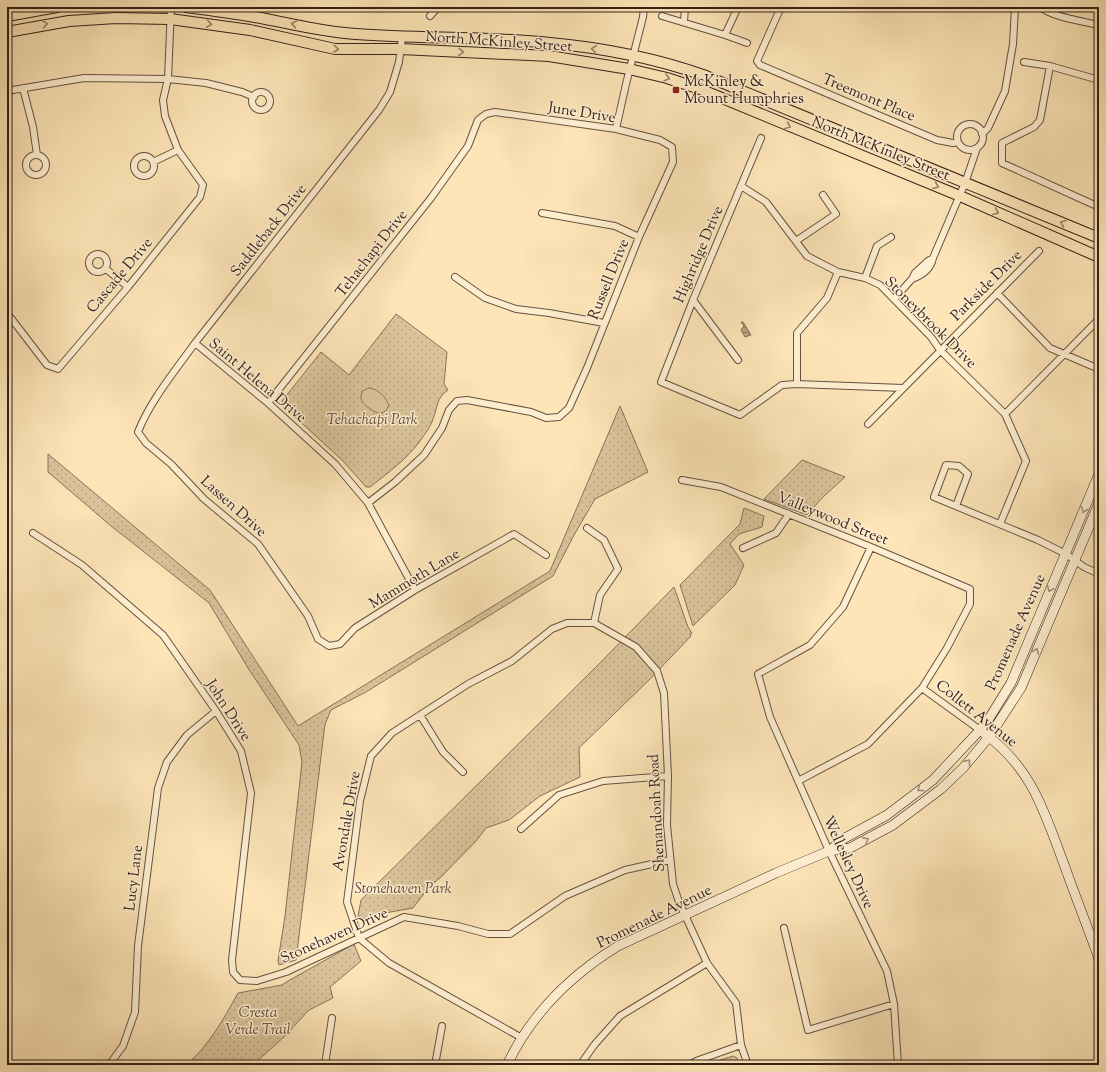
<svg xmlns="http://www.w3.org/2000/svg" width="1106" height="1072" font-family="'Sorts Mill Goudy',serif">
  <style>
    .green { fill: url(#green-dots); stroke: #88725b }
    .pitch { fill: #dbc49c; stroke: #88725b }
    .water { fill: url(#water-rules); stroke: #846e58 }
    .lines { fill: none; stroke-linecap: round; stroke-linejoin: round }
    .street-casing { stroke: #665241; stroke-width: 8 }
    .secondary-casing { stroke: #34211a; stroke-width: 10 }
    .primary-casing { stroke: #34211a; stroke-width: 12 }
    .street { stroke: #feeed0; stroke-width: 6 }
    .secondary { stroke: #feeed0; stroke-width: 9 }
    .primary { stroke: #fde5b7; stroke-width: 10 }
    .oneway { stroke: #988368 }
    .oneway2 { stroke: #a3927e }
    .poi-dot { fill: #8f2418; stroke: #feeed0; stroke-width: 1.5 }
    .labels { text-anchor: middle; stroke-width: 3; stroke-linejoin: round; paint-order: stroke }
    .street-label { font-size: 15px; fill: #34211a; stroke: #feeed0 }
    .poi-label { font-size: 15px; fill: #34211a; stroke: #feeed0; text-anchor: start }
    .park-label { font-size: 15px; font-style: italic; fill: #5e4a3a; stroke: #feeed0 }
  </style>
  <defs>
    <pattern id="green-dots" width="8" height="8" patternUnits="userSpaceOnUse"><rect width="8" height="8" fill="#dbc49c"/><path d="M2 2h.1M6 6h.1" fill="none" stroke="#bda886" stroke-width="1.8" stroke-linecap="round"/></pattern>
    <pattern id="water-rules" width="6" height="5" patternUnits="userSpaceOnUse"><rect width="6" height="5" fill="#b9a282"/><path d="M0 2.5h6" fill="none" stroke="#97846a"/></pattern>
  </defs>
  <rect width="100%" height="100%" fill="#fde5b7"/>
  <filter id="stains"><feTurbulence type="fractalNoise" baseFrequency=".005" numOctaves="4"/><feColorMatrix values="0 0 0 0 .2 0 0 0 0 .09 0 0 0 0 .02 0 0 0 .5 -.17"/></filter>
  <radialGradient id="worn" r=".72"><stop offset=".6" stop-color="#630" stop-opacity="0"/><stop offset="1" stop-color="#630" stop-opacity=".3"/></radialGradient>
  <!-- green -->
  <path class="green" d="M359,7h25l-1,5 -25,-2z
    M396,314l51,38 -3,32 4,6c-12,8 -10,17 -15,29 -2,7 -8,15 -13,22 -13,18 -32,32 -50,46h-4l-23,-26 -60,-55 -1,-5 39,-49 28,23z
    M620,406l28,66 -53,27 -21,36 -21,41 -187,116 -35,18 -6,14 -29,236 -17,5 -1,-4 7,-45 17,-154 -3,-17 -51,-77 -39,-65 -98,-77 -63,-54v-18l162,136 88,136 252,-155z
    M802,460l43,17 -22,20 -16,18 -43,-16z
    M744,508l20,8 -2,11 -23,7 -9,10 14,21 -9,20 -42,41 -13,-41 60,-61z
    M674,587l14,40 4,6 -2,1 1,2 -41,43 -71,69 1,29 -40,19 -31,24 -23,8 -10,13 -35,36 -11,9 -17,22 -28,5 -17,7 -10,-4 3,-16 237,-235z
    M354,944l7,17 -31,26 3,11 -24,12 -24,26 -32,29h-67c23,-19 38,-47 52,-72l44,-8 6,-4z
    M733,1056l4,2 3,7h-22l-1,-4z"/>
  <!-- pitch -->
  <path class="pitch" d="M369,388c9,1 16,8 20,17 -5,11 -11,10 -20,3 -4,-3 -8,-6 -8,-11 0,-1 1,-5 1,-6z"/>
  <!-- water -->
  <path class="water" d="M741,322h2l8,13 -6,2 -4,-7 3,-4z"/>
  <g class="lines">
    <defs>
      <path id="street" d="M781,7l-24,54 3,4 177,75 16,3 5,-1
        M1041,7c7,9 45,15 58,18
        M430,16l8,-9
        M662,16l63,19 13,-28
        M684,22l1,-15
        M725,35l22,8
        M402,38l-3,24 -9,30 -11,18 -184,233c-20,28 -45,58 -57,89l8,11 25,21 33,35 54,45 50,72 10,23 11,7 11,-2 15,-16 60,-38 99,-56 32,21
        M1024,62l26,4 49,14
        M1050,66l-10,54 -6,7 -32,16v20l97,44
        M23,88l10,39 4,28
        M7,91l77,-13 84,1 38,4 36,9 12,5
        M252 101a9 9 0 1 1 18 0a9 9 0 1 1-18 0Z
        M957 137a13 13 0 1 1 26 0a13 13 0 1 1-26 0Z
        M616,129l10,-45 17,-67 1,-10
        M982,134l6,-6 17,-37 8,-47 2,-37
        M761,138l-68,162 -32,82 79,33 42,-30 15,-1 106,4
        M26 165a10 10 0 1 1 20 0a10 10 0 1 1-20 0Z
        M134 166a10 10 0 1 1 20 0a10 10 0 1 1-20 0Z
        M153,162l25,-12
        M741,186l25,16 41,54 31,16 27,6 15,7 51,52 9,13 65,64 21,47 -26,63
        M542,213l73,13 24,11
        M796,241l40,-27 -13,-19
        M89 263a9 9 0 1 1 18 0a9 9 0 1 1-18 0Z
        M106,269l22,18
        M455,277l30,21 31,11 33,4 55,10
        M865,278l12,-32 14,-9
        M912,279c11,-4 19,-10 21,-21l32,-75 12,-35
        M997,293l53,55 49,21
        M894,299l18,-20 3,-6 13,-12 5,-3
        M693,300l45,60
        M7,313l40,52 11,4 70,-82 72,-90 3,-12 -25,-35 -13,-34 -2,-16 5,-21 3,-72
        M195,343l73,60 67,61 33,39 47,87
        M797,384v-51l30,-35 11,-26
        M268,403l163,-205 37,-52 10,-26 8,-6 9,-2 121,17 44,11 12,7 1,15 -34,75 -52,131 -18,40 -10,9 -13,1 -15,-6 -64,-12 -10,1 -8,9 -7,18 -18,27 -29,27 -27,21
        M1005,414l94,-95
        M868,424l171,-173
        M682,480l39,7 150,60 99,42v15l-23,44 -25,40 -54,56 -70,37
        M956,506l12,-32 -9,-8 -13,-1 -12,32 104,43 28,14 18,13 15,7
        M587,528l17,12 14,29 -18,26 -6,28
        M33,533l49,32 81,70 53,76 25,40 10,42 -19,167 1,12 7,8 17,1 29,-9 118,-55 54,9 30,8h22l55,-38 60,-26 45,-10
        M871,547l-28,60 -33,38 -52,29 12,43 59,134 58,120 7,33 4,61
        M743,548l33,-15 13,-19
        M594,623l42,24 21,24 7,22 4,83 -1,49 6,59 6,18 28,61 29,40 5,42 7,20
        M922,688l58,42
        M420,715l23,37 20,20
        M521,829l38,-34 44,-14 65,-5
        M784,928l24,102 86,-26
        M522,1038l-133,-75 -30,-25 -12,-36 13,-101 11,-45 21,-23 76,-49 44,-23 40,-32 15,-6h27
        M109,1065l14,-19 12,-34 3,-66 20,-158 9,-26 20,-27 29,-24
        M325,1065l7,-47
        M435,1065l7,-39
        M580,1065l15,-21 25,-28 87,-53
        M689,1065l7,-4 45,-16"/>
      <path id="secondary" d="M985,734c48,35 60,80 80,133 11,31 23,61 34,92
        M829,851l16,-13 42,-23 46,-35 47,-50 10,-13 21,-34 88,-209
        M507,1065c24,-51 64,-90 111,-119l158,-73 53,-22 21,-3 43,-23 48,-36 22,-21 26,-31 32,-49 78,-185"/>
      <path id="primary" d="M186,7c23,3 46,6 69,10 34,6 67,15 101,17 65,5 130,2 194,9 55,5 105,15 156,33l393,162
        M7,16l50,-9
        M7,32l62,-11 47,-3 54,1 80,11 85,19h65l149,7 80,13 38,9 33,11 260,107 139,61"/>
    </defs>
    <!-- street casing -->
    <use href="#street" class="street-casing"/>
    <!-- secondary casing -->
    <use href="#secondary" class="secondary-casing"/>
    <!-- primary casing -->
    <use href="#primary" class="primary-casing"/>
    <!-- street -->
    <use href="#street" class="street"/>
    <!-- secondary -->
    <use href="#secondary" class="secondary"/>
    <!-- primary -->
    <use href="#primary" class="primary"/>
  </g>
  <!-- one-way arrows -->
  <defs><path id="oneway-chevron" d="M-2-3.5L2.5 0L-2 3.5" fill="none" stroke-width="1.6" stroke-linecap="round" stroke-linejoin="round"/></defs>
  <g class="oneway">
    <use href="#oneway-chevron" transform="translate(45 24) rotate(-9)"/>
    <use href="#oneway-chevron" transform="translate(209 24) rotate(8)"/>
    <use href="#oneway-chevron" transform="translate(294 24) rotate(-169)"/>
    <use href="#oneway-chevron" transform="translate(336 49) rotate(5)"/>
    <use href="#oneway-chevron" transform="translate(594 49) rotate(-172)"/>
    <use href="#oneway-chevron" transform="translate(461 52) rotate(2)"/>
    <use href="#oneway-chevron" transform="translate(667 78) rotate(16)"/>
    <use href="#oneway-chevron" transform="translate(788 126) rotate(22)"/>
    <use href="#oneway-chevron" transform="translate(936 186) rotate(22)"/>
    <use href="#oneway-chevron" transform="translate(996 212) rotate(23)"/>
    <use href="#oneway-chevron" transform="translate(1063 223) rotate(-158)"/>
  </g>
  <g class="oneway2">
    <use href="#oneway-chevron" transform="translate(1084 510) rotate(113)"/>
    <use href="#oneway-chevron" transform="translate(1050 589) rotate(114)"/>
    <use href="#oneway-chevron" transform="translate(1036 651) rotate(-67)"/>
    <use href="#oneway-chevron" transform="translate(968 762) rotate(-51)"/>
    <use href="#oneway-chevron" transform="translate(920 789) rotate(143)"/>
    <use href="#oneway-chevron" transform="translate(866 840) rotate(-28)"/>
  </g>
  <!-- markers -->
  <rect class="poi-dot" x="672" y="86" width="8" height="8" rx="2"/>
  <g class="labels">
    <!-- street labels -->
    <g class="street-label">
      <text transform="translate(499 41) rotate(4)" y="5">North McKinley Street</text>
      <text transform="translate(869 97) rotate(23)" y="5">Treemont Place</text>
      <text transform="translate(582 112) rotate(9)" y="5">June Drive</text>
      <text transform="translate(881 148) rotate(22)" y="5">North McKinley Street</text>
      <text transform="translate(268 230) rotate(-52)" y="5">Saddleback Drive</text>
      <text transform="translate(371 253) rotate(-52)" y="5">Tehachapi Drive</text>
      <text transform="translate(698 254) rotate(-67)" y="5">Highridge Drive</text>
      <text transform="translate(119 275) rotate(-50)" y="5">Cascade Drive</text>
      <text transform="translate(608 279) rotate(-68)" y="5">Russell Drive</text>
      <text transform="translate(986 285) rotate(-45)" y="5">Parkside Drive</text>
      <text transform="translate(931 322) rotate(45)" y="5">Stoneybrook Drive</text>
      <text transform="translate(258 380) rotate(40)" y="5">Saint Helena Drive</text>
      <text transform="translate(234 506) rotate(42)" y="5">Lassen Drive</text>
      <text transform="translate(833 518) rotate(22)" y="5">Valleywood Street</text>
      <text transform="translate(414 578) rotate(-31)" y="5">Mammoth Lane</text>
      <text transform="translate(1015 632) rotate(-66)" y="5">Promenade Avenue</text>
      <text transform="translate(229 710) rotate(57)" y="5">John Drive</text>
      <text transform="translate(977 713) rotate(38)" y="5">Collett Avenue</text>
      <text transform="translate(656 813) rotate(-93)" y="5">Shenandoah Road</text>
      <text transform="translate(346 821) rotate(-80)" y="5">Avondale Drive</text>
      <text transform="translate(849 862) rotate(65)" y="5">Wellesley Drive</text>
      <text transform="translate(133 878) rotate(-83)" y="5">Lucy Lane</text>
      <text transform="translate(654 916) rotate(-26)" y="5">Promenade Avenue</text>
      <text transform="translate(334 935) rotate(-24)" y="5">Stonehaven Drive</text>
    </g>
    <!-- poi labels -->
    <g class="poi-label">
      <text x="684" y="86">McKinley &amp;<tspan x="684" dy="17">Mount Humphries</tspan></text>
    </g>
    <!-- park labels -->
    <g class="park-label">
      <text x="372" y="424">Tehachapi Park</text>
      <text x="403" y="893">Stonehaven Park</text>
      <text x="258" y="1017">Cresta<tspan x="258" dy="17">Verde Trail</tspan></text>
    </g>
  </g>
  <!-- margin -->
  <rect width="1106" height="1072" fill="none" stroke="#fde5b7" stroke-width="24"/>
  <rect x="8" y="8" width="1090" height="1056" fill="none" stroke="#34211a" stroke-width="2"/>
  <rect x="12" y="12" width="1082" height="1048" fill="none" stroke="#34211a"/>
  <rect width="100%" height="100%" filter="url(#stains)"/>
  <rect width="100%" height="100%" fill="url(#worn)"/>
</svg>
